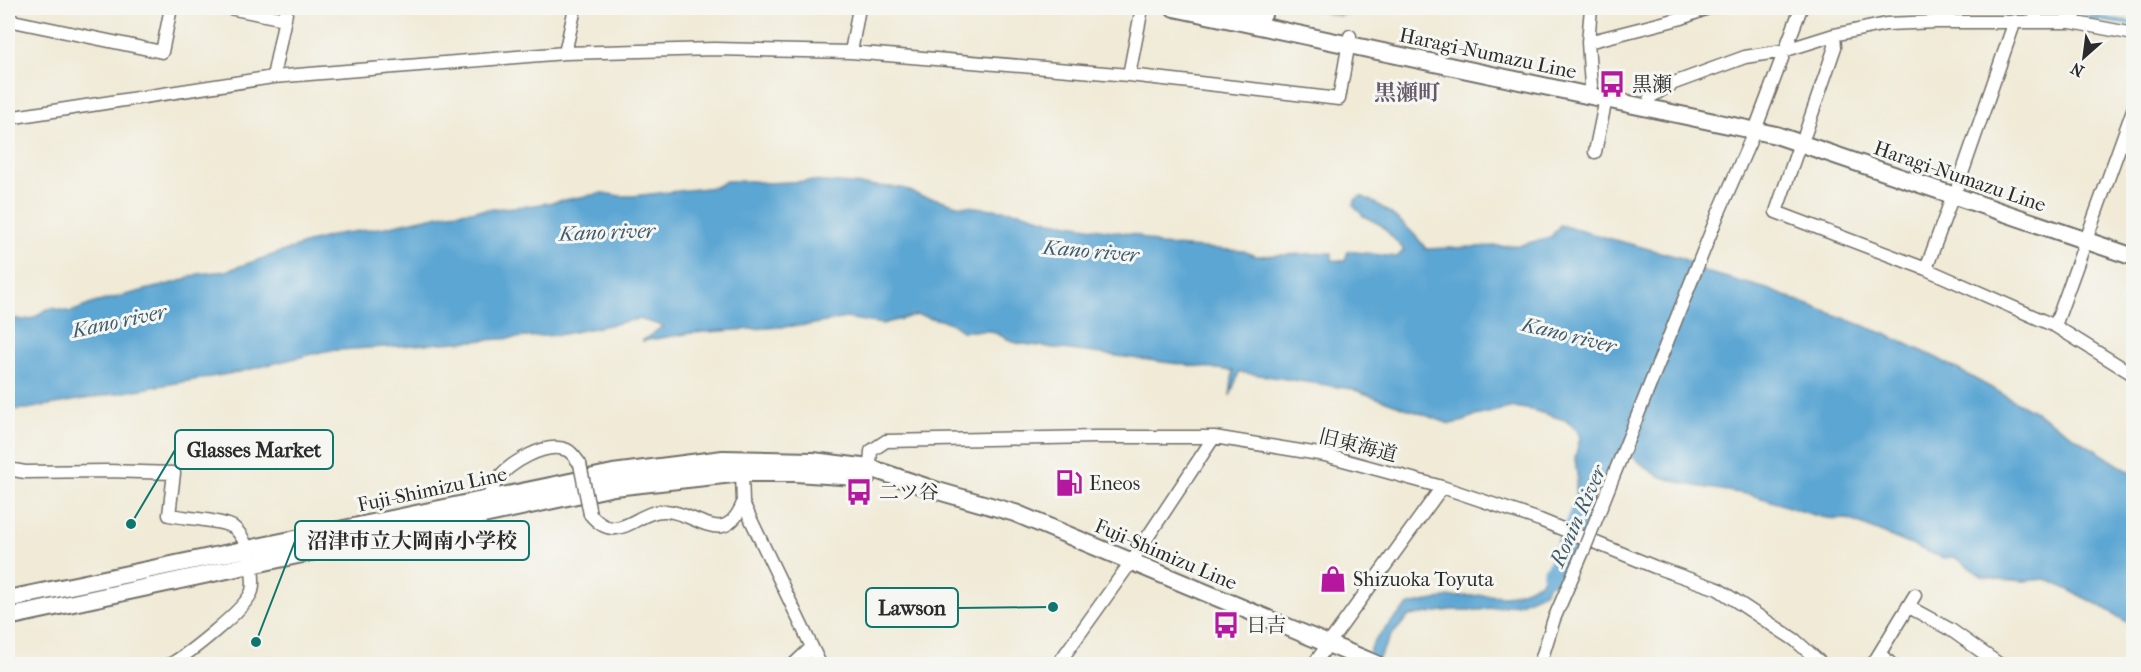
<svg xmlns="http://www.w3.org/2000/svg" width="2141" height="672" font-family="'IM FELL French Canon','Noto Serif JP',serif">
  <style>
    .forest { fill: #72bb81; stroke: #4e7356; stroke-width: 1.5 }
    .water { fill: #5ba6d3; stroke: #43687f; stroke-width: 1.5 }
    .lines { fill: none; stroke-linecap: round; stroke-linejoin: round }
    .stream { stroke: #5ba6d3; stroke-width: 4 }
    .river { stroke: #5ba6d3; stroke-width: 22 }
    .minor-casing { stroke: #706e67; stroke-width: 15 }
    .major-casing { stroke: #706e67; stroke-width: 20 }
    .minor { stroke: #fff; stroke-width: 12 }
    .major { stroke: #fff; stroke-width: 16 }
    .minor-bridge-casing { stroke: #706e67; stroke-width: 15; stroke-linecap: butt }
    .minor-bridge { stroke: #fff; stroke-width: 12 }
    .labels { text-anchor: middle; stroke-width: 6; stroke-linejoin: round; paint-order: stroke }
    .street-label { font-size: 20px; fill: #2b2b2b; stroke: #f6f6f2 }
    .poi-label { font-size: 20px; fill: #2b2b2b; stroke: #f6f6f2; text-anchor: start }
    .water-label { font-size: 21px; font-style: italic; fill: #3e5c6e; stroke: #f6f6f2 }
    .quarter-label { font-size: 22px; font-weight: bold; fill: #655b6a; stroke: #f6f6f2 }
    .leader { fill: none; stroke: #0f766e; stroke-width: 2 }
    .callout-dot { fill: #0f766e; stroke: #f6f6f2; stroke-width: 2 }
    .callout { fill: #f6f6f2; stroke: #0f766e; stroke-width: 2 }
    .callout-label { font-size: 21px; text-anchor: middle; font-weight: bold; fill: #2b2b2b }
  </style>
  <rect width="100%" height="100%" fill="#f6f6f2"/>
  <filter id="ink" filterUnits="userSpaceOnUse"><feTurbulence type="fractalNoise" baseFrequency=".0167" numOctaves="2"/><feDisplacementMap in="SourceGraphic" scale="12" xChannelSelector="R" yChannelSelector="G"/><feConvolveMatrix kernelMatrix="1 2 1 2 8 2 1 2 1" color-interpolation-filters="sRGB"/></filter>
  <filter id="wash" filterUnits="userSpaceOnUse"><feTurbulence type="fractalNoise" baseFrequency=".008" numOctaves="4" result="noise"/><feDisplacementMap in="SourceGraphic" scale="24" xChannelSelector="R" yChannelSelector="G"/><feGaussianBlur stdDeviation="1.35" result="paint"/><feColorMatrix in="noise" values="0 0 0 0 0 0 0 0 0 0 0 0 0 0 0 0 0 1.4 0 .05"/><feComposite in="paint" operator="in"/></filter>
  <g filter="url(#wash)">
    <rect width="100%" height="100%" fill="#f0ead6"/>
    <!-- forest -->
    <path class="forest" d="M1307,8h59l-27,8z"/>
    <!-- water -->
    <path class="water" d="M726,181h26l15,2 44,-2 92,7 18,8 17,3 19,6 63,7 31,9 86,14 23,10 84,6 11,5 77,-3v7l13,1 3,-10 49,6 7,-7 -23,-25 -18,-9 -10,-11 3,-6 5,-3c24,10 50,32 65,53l95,-4 30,-8 9,-12 122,33 24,14 61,17 118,45 50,23 102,56 96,61v152l-32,-20 -55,-27 -22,2 -25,-2 -17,-3 -28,-19 -11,1 -95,-39c-31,2 -63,-15 -93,-23 -32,-7 -64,-8 -95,-20 -16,-6 -25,-24 -43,-24 -12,0 -22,19 -29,28l1,5 -6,13h-8l2,-23 -2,-17 5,-20 -3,-8 -12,-10 -33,-10 -18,-3 -43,10 -6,4 -15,3 -98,-35 -113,-17 -9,24 3,-25 -217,-28 -25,-12h-29l-13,-9 -32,-7 -35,9 -36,-6 -37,7 -117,8 -50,8 21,-15 -24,-7 -81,16 -233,16 -86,21 -212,37 -19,1v-93l15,3 11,-2 11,-8 7,-2 19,4 23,-9 83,-21 21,-8 28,-3 87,-30 25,-7 48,-7 63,-14 87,-8 67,-12 17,3h13l82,-9z
      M1559,545l8,1 -14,32 -9,14 -24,11 -40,7h-29l-42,6 -18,20 -12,21 -14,7 9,-23 21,-23 14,-13 41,-8 34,-2 22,1 21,-7 14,-7z"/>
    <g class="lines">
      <!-- stream -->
      <path class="stream" d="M2088,17l46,7"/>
      <!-- river -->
      <path class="river" d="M1553,574l4,-5 56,-133"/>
    </g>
  </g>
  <g filter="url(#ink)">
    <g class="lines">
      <defs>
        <path id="minor" d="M229,8l56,11
          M445,8l13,2 1,-2
          M1591,8l-3,34 3,44
          M8,20l154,32 9,-44
          M2035,22l2,-14
          M2071,22l8,-14
          M1588,42l94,-24 26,-10
          M851,52l8,-44
          M565,53l10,-45
          M1129,75l13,-67
          M273,77l14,-69
          M1650,97l24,-14 71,-26 38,-6 51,-16 52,-11 51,-2h134l63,12
          M8,118l265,-41 292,-24 149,-4 137,3 278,23 210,24 11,-63
          M1805,134l30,-87 -1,-12
          M1800,143l-24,69 150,57 129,57 79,49
          M1595,152l13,-63
          M1958,185l57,-164
          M1719,212l36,-82 46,-122
          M1926,269l27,-74
          M2055,326l79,-219
          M8,469l17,3 82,-1 67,2 -5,42c15,3 52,5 64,12 8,6 14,18 16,27 2,11 6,25 3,37 -6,18 -64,63 -81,73
          M742,473l1,30 77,161
          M869,478l2,-27 15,-10 210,-4h118l111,18 117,32 98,33 115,47 63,22 77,51 27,24
          M488,498c3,-5 5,-13 8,-17 13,-18 50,-40 71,-31 6,3 9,9 13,14
          M590,514c28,34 46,-4 75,-3 32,1 59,39 78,-8
          M1909,607l42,23 48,34
          M1880,653l11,11
          M794,664l18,-17
          M1058,664l73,-102 83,-125
          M1314,664l128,-177
          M1540,664l14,-45 31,-72
          M1873,664l42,-69"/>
        <path id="major" d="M1174,8l602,127 358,122
          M1229,8l34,7
          M8,599l605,-126 110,-14 90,2 57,7 68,23 77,22 361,151
          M8,617l606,-130 128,-14h53l62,4"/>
      </defs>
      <!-- minor casing -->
      <use href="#minor" class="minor-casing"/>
      <!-- major casing -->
      <use href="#major" class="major-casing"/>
      <!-- minor -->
      <use href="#minor" class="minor"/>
      <!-- major -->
      <use href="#major" class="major"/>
      <defs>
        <path id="minor-bridge" d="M580,464l10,50
          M1585,547l134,-335"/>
      </defs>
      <!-- minor-bridge casing -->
      <use href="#minor-bridge" class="minor-bridge-casing"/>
      <!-- minor-bridge -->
      <use href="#minor-bridge" class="minor-bridge"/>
    </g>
  </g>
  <!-- icons -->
  <defs>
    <symbol id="bus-bare" viewBox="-9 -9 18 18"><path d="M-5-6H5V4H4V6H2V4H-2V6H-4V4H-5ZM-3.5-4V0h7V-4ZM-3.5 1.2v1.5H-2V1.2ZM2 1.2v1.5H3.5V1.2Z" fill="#b5179e" stroke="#f6f6f2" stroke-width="2.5" paint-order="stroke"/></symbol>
    <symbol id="fuel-bare" viewBox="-9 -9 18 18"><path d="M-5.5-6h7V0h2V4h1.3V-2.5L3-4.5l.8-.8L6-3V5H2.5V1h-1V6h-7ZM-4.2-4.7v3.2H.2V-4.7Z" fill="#b5179e" stroke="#f6f6f2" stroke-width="2.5" paint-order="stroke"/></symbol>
    <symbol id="shop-bare" viewBox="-9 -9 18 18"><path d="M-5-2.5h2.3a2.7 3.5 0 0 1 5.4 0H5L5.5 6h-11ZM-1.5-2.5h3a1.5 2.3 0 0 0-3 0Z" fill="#b5179e" stroke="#f6f6f2" stroke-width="2.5" paint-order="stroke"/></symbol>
  </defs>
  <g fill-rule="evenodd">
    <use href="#bus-bare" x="1593" y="65" width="38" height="38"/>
    <use href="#fuel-bare" x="1050" y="464" width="38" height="38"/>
    <use href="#bus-bare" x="840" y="473" width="38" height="38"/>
    <use href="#shop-bare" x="1314" y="560" width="38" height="38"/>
    <use href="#bus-bare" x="1207" y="606" width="38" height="38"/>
  </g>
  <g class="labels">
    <!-- street labels -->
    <g class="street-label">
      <text transform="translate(1488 53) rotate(12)" y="7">Haragi-Numazu Line</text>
      <text transform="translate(1960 176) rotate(19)" y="7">Haragi-Numazu Line</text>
      <text transform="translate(1358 445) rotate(14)" y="7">旧東海道</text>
      <text transform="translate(432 489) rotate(-12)" y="7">Fuji-Shimizu Line</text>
      <text transform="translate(1166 554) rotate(23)" y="7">Fuji-Shimizu Line</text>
    </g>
    <!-- poi labels -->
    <g class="poi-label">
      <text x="1632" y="91">黒瀬</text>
      <text x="1089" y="490">Eneos</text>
      <text x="879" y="499">二ツ谷</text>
      <text x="1353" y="586">Shizuoka Toyuta</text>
      <text x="1246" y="632">日吉</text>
    </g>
    <!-- water labels -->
    <g class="water-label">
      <text transform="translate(607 232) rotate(-2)" y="7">Kano river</text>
      <text transform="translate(1091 251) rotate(5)" y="7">Kano river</text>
      <text transform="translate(119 321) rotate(-12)" y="7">Kano river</text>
      <text transform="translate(1569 335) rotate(14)" y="7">Kano river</text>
      <text transform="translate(1578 516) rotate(-66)" y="7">Ronin River</text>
    </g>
    <!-- quarter labels -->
    <g class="quarter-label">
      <text x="1407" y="100">黒瀬町</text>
    </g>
  </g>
  <!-- callouts -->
  <path class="leader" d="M131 524L175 450M256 642L295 541M1053 607L958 608"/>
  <g class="callout-dot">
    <circle cx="131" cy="524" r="6"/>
    <circle cx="256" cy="642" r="6"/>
    <circle cx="1053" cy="607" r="6"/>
  </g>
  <g class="callout">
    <rect x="175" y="430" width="158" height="39" rx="6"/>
    <rect x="295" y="521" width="234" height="39" rx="6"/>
    <rect x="866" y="588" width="92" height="39" rx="6"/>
  </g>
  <g class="callout-label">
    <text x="254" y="457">Glasses Market</text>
    <text x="412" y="548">沼津市立大岡南小学校</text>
    <text x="912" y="615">Lawson</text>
  </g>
  <!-- margin -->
  <rect width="2141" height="672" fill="none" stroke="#f6f6f2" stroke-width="30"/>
  <!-- north arrow -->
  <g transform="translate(2084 57) rotate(208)" stroke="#f6f6f2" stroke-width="4.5" paint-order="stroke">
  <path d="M0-4.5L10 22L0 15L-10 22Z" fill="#2b2b2b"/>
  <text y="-9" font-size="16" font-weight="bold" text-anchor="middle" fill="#2b2b2b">N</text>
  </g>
</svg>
